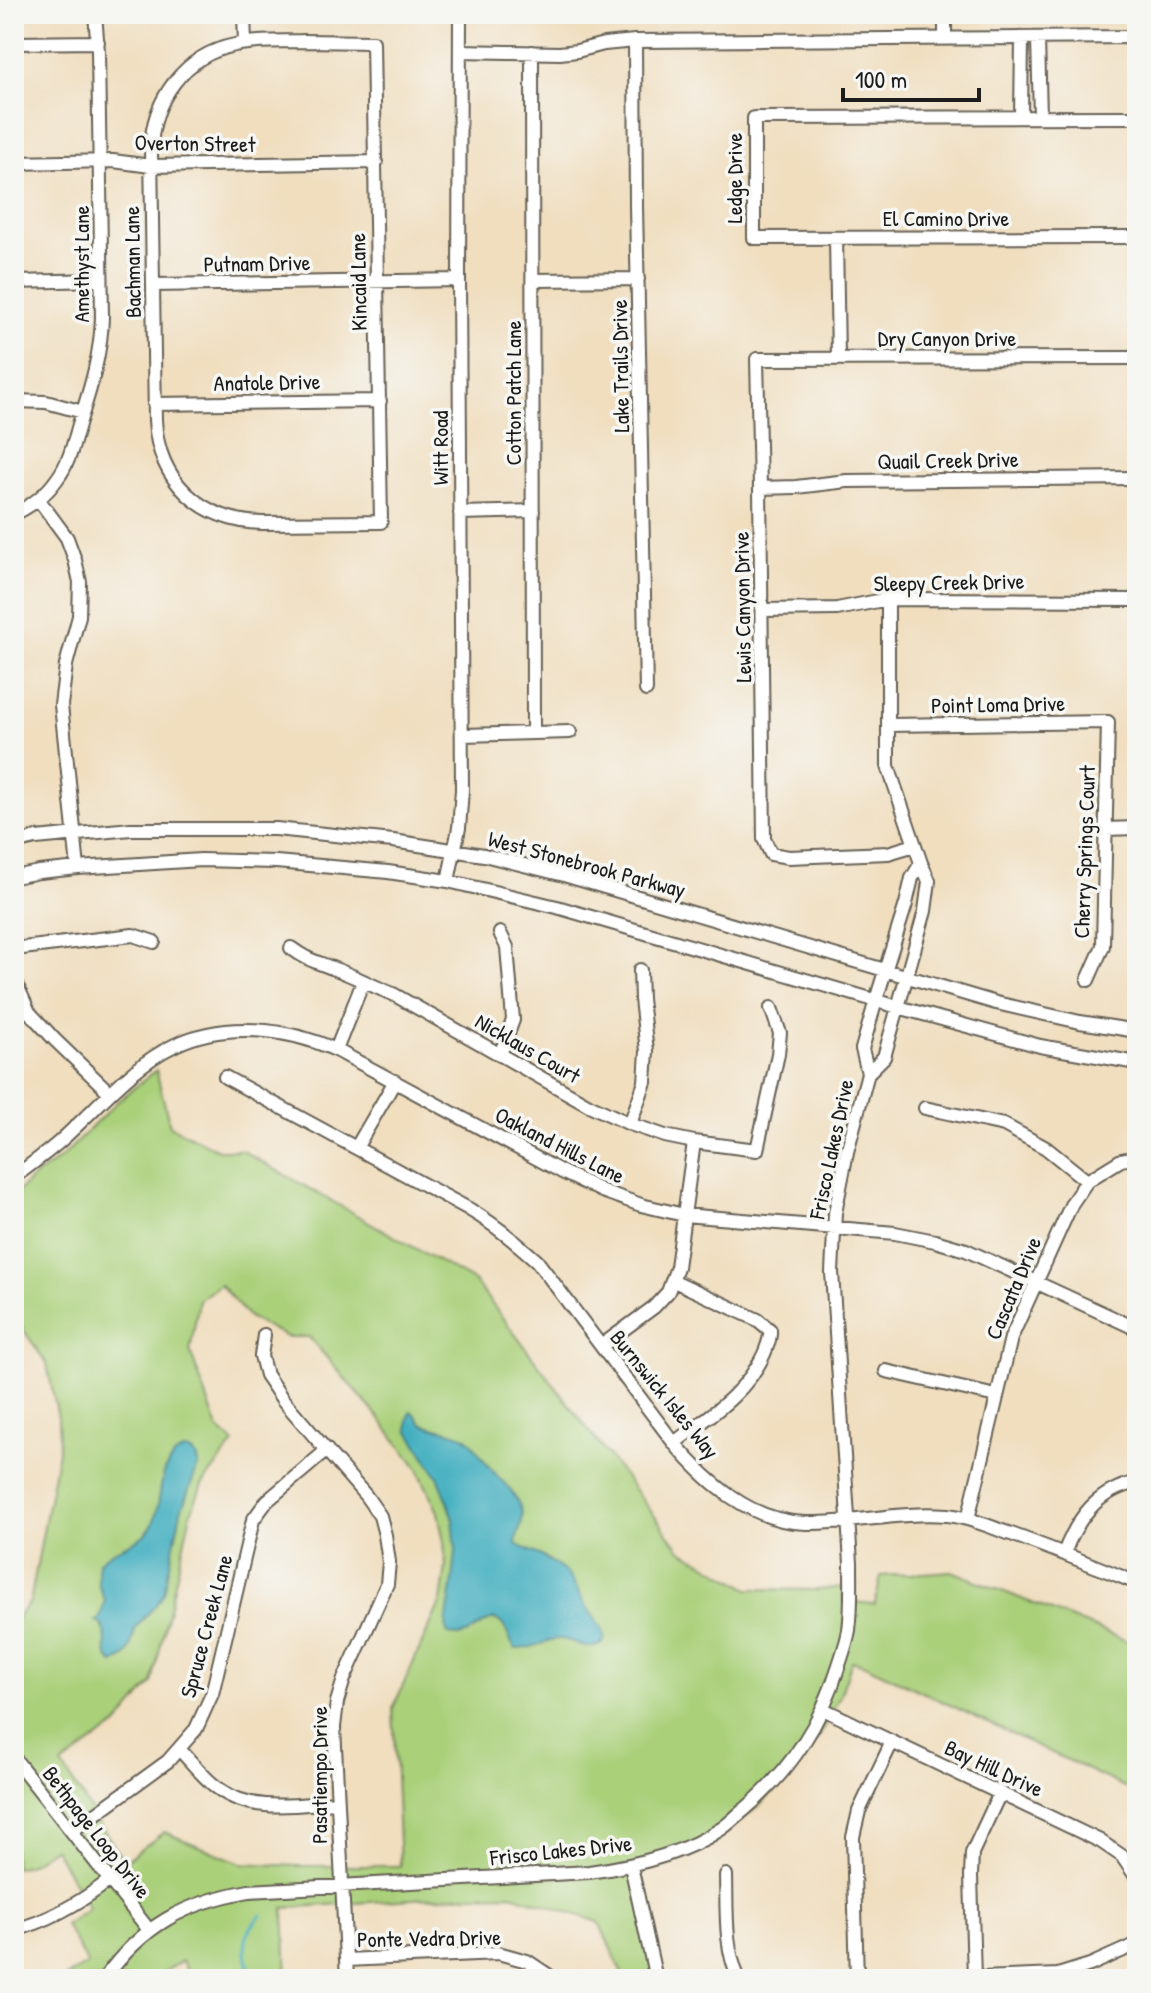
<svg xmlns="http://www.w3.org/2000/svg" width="1151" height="1993" font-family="'Patrick Hand',sans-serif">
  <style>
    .green { fill: #aad07a; stroke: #63764b; stroke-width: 2; fill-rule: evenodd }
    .water { fill: #42afc0; stroke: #2f666e; stroke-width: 2 }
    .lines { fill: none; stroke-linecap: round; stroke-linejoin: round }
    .stream { stroke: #42afc0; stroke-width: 3 }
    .minor-casing { stroke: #666055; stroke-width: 16 }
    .minor { stroke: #fff; stroke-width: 12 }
    .labels { text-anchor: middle; stroke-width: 7; stroke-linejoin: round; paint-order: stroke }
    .street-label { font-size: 22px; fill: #1c1c1c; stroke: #f6f6f2 }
  </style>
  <rect width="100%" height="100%" fill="#f6f6f2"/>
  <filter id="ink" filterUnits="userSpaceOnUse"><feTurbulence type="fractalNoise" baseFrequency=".0125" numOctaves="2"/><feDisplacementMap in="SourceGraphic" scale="16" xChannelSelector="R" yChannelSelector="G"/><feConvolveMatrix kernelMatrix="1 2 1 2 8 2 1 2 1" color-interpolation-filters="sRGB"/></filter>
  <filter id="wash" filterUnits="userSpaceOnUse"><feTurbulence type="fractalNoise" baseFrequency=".006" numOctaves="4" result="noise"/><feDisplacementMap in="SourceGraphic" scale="32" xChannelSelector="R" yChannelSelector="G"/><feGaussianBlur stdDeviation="1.8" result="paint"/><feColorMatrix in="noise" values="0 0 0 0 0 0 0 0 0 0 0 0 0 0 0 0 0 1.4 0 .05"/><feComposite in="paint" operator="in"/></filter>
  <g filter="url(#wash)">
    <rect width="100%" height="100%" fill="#f0debf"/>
    <!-- green -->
    <path class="green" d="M156,1070l14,56 48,24h23l234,132 205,267 69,40 70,1 25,-3 -1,14 32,3 6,-28 71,-5 185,74v148l-272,-128 -13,-4 -12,35 -21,41 -58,67 -35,28 -46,24 -43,16 24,107h-37l-25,-57 -87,-28 -42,1 -186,13 3,71h-94l-11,-18 -29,18h-90l25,-15 -23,-39 24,-17 -35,-60 -26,17 -14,3v-247l16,-19 29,-156 -1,-29 -11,-53 -33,-48v-121l18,-17 29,-20 57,-57zM220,1284l28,33 39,20h22l70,81 38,49 21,45 6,30 2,25 -5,34 -48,107 7,158h-104l-55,-3 -77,-31 -40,30 -62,-97 55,-40 35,-42 39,-170 11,-28 32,-42 -16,-14 -28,-78 9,-51z"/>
    <!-- water -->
    <path class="water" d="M411,1411l5,4 6,9c14,5 31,6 43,13 8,4 11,12 16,19 13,20 35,33 41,57 2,12 -6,20 -6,31 6,4 11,5 17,8 11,5 22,12 31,19 11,9 13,21 20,32 4,9 37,40 10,44 -12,2 -23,-9 -36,-8 -15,2 -26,11 -42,10 -9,-10 -8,-24 -21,-30 -18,3 -29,25 -48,14l-1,-8 7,-45 3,-29 -3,-32 -5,-17 -10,-25 -30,-47v-10z
      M185,1450c9,1 13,7 13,16l-17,45 -17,82 -4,7 -24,27 -7,24 -4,6 -11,6c-18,-11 2,-31 -18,-42l4,-3 5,-18 -7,-17v-20c15,-19 45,-17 55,-40 11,-23 2,-63 32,-73z"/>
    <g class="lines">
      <!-- stream -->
      <path class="stream" d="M251,1979c-5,-30 -13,-40 10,-64"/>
    </g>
  </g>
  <g filter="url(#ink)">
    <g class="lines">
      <defs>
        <path id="minor" d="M244,14l1,29
          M945,14v25
          M1038,39l2,78
          M304,41l69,1 8,480 -119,1c-61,-2 -104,-42 -107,-103l-4,-270c1,-50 33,-95 84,-105 22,-5 47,-3 69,-4z
          M635,41l1,165 10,484
          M14,43l84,-1
          M460,51l100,2 17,-2 27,-7 31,-3 502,-4
          M532,52l1,681
          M1021,116l1,-77
          M1137,117l-383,1v120l383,-1
          M14,163l99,-2 38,5 225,-4
          M836,238l2,120
          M533,280l105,-1
          M14,282l87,-2
          M153,285l306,-5
          M14,401l32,1 37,10
          M154,404l226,-3
          M760,488l36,-1 51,-6 290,-3
          M39,500l28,38 8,22 5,22 -1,34 -13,49 -5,40 17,163
          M460,513l73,-2
          M14,514c17,-8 32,-19 43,-35 13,-17 17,-38 23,-58 11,-34 21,-67 22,-104l-4,-266 -3,-37
          M762,610l75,-1 51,-10 249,1
          M888,725l220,-3 -5,224 -15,34
          M462,735l108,-3
          M1105,829l32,-1
          M14,843l22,-5 95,-9h145l117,12 91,14 80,20 432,128 84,19 57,9
          M915,845l-27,8 -99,4 -18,-3 -7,-15 -4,-351 -3,-129 380,-1
          M14,877l25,-5 39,-4 123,-8 75,2 112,10 60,9 109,26 341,100 142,39 97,17
          M448,881l11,-53 3,-38 -3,-510 1,-266
          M500,933l7,14 6,73 -13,35
          M291,948c16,12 24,13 41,20 21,7 40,18 61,26l196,111 41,19 35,12 29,6 63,8 21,-96 2,-21 -9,-25
          M14,949l119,-14 21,7
          M14,979l15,33 26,28 55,53
          M336,1050l27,-68
          M868,1073l16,-16 41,-146 4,-30 -8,-18 -33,-97v-167
          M225,1077l242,131c26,15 48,33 70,53l137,182c33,39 77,79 132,80 47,1 94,-12 141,-8 22,2 43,12 64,19 42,15 84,32 126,49
          M925,1108l79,17 42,23 41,33
          M630,1124l15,-42 2,-31 -6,-52 -1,-29
          M356,1148l39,-67
          M14,1177c15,-11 30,-22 44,-34 38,-33 71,-76 117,-98 50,-24 112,-17 161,5l226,122 40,19 39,14 43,10 211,18 40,8 31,9 171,79
          M672,1280l86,40 12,10c1,9 -3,16 -6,24 -18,40 -56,63 -90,89
          M264,1335l-3,21 5,19 17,25 83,96 14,20 5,19 4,27 -2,22 -43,95 -7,23 -3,25 13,252
          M601,1346l53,-39 14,-15 9,-25 17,-125
          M886,1371l110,25
          M968,1519l43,-181 61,-135 15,-22 34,-21 16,-3
          M1064,1553c14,-36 33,-62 73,-71
          M823,1709l277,132 22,15 15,22
          M179,1749c13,13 25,30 40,40 34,25 79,15 118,13
          M14,1758l135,172
          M72,1831l96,-70 28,-32 16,-35 41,-174 14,-19 60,-51
          M631,1866l25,113
          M726,1875c1,35 -2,72 13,104
          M14,1930c36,-9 67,-28 96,-50
          M346,1960l152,-7 29,8 27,18
          M974,1978l-3,-102 1,-23 28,-60
          M104,1979c39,-54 80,-76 145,-88l340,-19c45,-6 93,-17 132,-43 8,-5 15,-13 23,-19 47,-40 77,-86 95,-145 4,-12 8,-23 10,-35 3,-22 2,-45 2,-67l-19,-291 3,-59 12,-61 21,-79 -6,-24 14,-49 30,-96 6,-26 9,-15
          M857,1979l-4,-142 6,-26 33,-69
          M953,1979l105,-4 32,-10 47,-21"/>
      </defs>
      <!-- minor casing -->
      <use href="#minor" class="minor-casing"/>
      <!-- minor -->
      <use href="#minor" class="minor"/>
    </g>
  </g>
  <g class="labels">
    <!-- street labels -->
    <g class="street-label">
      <text transform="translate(195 143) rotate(1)" y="8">Overton Street</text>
      <text transform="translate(734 178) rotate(-90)" y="8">Ledge Drive</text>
      <text x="946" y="226">El Camino Drive</text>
      <text transform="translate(132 262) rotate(-91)" y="8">Bachman Lane</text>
      <text transform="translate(257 263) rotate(-1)" y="8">Putnam Drive</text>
      <text transform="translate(81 264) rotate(-90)" y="8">Amethyst Lane</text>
      <text transform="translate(358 282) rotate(-91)" y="8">Kincaid Lane</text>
      <text x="947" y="346">Dry Canyon Drive</text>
      <text transform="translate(620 366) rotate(-91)" y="8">Lake Trails Drive</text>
      <text transform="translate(267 382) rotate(-1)" y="8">Anatole Drive</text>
      <text transform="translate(513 393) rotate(-90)" y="8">Cotton Patch Lane</text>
      <text transform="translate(440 448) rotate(-90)" y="8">Witt Road</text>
      <text transform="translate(948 460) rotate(-1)" y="8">Quail Creek Drive</text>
      <text transform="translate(949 582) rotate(-1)" y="8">Sleepy Creek Drive</text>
      <text transform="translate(742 607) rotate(-91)" y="8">Lewis Canyon Drive</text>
      <text transform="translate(998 704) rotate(-1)" y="8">Point Loma Drive</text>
      <text transform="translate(1084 852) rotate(-88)" y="8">Cherry Springs Court</text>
      <text transform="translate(587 864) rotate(15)" y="8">West Stonebrook Parkway</text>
      <text transform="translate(528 1048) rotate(30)" y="8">Nicklaus Court</text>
      <text transform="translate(560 1145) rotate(27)" y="8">Oakland Hills Lane</text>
      <text transform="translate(831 1149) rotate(-78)" y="8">Frisco Lakes Drive</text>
      <text transform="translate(1013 1288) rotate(-67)" y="8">Cascata Drive</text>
      <text transform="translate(665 1394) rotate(51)" y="8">Burnswick Isles Way</text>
      <text transform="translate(206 1626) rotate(-75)" y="8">Spruce Creek Lane</text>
      <text transform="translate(994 1768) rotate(25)" y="8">Bay Hill Drive</text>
      <text transform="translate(319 1775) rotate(-90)" y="8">Pasatiempo Drive</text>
      <text transform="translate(97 1832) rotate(52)" y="8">Bethpage Loop Drive</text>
      <text transform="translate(561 1850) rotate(-6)" y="8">Frisco Lakes Drive</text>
      <text transform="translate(429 1938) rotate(-1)" y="8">Ponte Vedra Drive</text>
    </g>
  </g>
  <!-- margin -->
  <rect width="1151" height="1993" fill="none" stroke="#f6f6f2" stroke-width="48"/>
  <!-- scale -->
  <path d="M843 88v12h136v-12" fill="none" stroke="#1c1c1c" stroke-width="4"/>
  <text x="855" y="88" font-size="24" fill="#1c1c1c" stroke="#f6f6f2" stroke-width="6" paint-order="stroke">100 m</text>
</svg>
